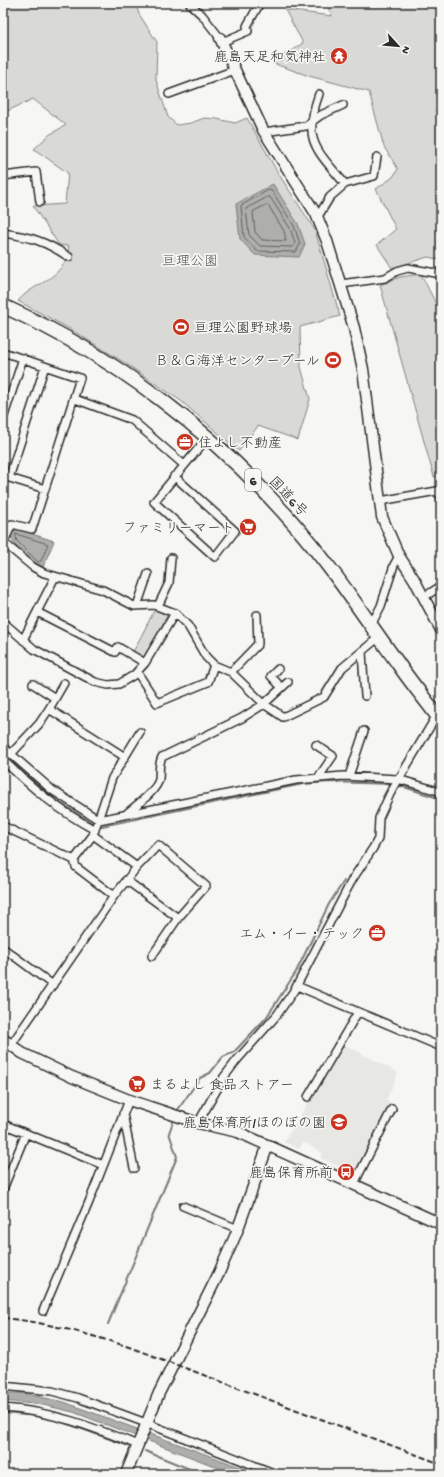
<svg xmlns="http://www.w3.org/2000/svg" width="444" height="1477" font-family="'Gochi Hand','Klee One',sans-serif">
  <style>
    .built { fill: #e7e7e3 }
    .green { fill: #d9d9d5; stroke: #828280 }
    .water { fill: #aeaeab; stroke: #7a7a78 }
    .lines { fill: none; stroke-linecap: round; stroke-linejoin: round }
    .shore { stroke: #5f5f5e; stroke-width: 1 }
    .stream { stroke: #7a7a78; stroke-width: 2 }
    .street-casing { stroke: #2b2b2b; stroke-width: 10 }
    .secondary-casing { stroke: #2b2b2b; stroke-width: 13 }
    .highway-casing { stroke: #2b2b2b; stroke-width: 16 }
    .street { stroke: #f6f6f2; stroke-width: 7 }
    .secondary { stroke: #f6f6f2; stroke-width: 10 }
    .highway { stroke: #f6f6f2; stroke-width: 13 }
    .rail { stroke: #2b2b2b; stroke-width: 2; stroke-dasharray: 6 3; stroke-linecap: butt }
    .labels { text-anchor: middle; stroke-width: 3.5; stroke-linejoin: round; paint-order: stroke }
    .shield { fill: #f6f6f2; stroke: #686867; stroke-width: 1 }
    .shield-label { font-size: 13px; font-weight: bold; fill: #2b2b2b }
    .poi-label { font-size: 14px; fill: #2b2b2b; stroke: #f6f6f2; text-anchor: end }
    .park-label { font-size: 14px; fill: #565656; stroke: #f6f6f2 }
    .street-label { font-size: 14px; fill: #2b2b2b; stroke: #f6f6f2 }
  </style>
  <rect width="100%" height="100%" fill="#f6f6f2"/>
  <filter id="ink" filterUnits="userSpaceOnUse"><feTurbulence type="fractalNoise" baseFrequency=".025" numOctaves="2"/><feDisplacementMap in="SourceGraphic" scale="8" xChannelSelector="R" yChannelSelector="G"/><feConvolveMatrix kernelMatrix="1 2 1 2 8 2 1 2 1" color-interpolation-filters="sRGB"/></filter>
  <g filter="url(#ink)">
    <!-- built -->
    <path class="built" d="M344,1044l54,29 -12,28 6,2 -36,71 -36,-16 3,-5 -20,-11 -4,7 -15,-7z"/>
    <!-- green -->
    <path class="green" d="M3,3h132l4,11 18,28 -1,38 12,37 9,8 14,-2 13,-5 13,1 18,4 12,-5 31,55 37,57 25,86 -40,11 1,40 9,32 -12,41 -40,-14 -19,25 -58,-50 -59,-40 -52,-32 -52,-28c13,-16 38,-20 47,-40 2,-5 3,-11 4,-15l-10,-1 -26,-39 32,-2 3,-31 -34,-24 15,-14 17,-10 -33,-26 -30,14z
      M326,3h115v107l-6,1 6,14v135l-13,-3 -36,11 -15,-23 19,-16 -20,-40 17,-12 5,-8 -14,-22 -15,-55 -60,-16 -37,-13 31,-20 -18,-33 47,6z
      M421,274l20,40v161l-7,2 -54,-192 20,-8z
      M154,611h6l7,5 -23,43 -11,-7z"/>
    <!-- water -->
    <path class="water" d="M273,184l25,40 7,20 -6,13 -44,-2 -15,-16 -4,-35z
      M17,529l37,12 -11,26c-8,-2 -26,-18 -30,-25 -2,-4 -2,-6 -1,-10z
      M3,1393h19l42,9 195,72h-24l-162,-62 -30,-7 -40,-4z"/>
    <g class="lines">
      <!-- shore -->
      <path class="shore" d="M269,190l3,1 22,35 6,18 -4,8 -39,-1 -13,-14 -3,-31z
        M268,197h2l20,31 5,15 -2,4 -33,-1 -11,-11 -3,-26z
        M266,205h2l16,26 2,10 -24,-1 -7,-8 -2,-20z
        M16,534l32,10 -7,17 -3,1 -21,-21z"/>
      <!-- stream -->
      <path class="stream" d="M3,755l54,46 35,22
        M398,785l43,14
        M383,797l7,-13
        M102,826l201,-42 26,-2 62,2
        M177,1111l23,-33 10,-5 13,-16 11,-5 32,-34 30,-46 33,-68 15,-23
        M108,1324l69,-167 -8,-24 4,-11
        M3,1413l35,3
        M48,1418l23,7 61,22
        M145,1451l57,23"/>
      <defs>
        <path id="street" d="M189,3l13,12 18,23
          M222,42l26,-11 -1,-5 13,-23
          M169,94l66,-24
          M319,94c-17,47 -3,55 26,90
          M264,132l42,-6 15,-11 22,-10
          M3,176l33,-4 4,30
          M317,218l13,-21 15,-13 29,-8 3,-19
          M3,233c28,4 42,8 66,24
          M341,284l44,-6 12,-7 11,-3 33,6
          M3,352l77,26 -35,111 -42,-13
          M75,399l57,21 52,45
          M3,419l20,-61
          M174,476l61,55 -20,26 -61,-55 54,-65
          M9,478l36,-112
          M380,501l57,-10 4,6
          M3,542l30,25 11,6 59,17 31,16 20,-1 21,8 13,13 18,31 8,8 17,7 33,32 19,13 41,-20 18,-29 37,-31
          M4,542l8,-18 20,5 13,-40
          M55,577l-18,35 78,40 3,-5 27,16
          M424,597l17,-11
          M137,606l11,-32
          M158,606l11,-23 2,-25
          M3,622l31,27 61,33 13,3 11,-1 15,-9 11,-12 30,-50
          M371,625l10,-19 13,-41 5,-9
          M23,640l14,-28
          M362,652l3,44
          M278,669l-7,7 10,11
          M137,672l20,31 51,-21 6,-17
          M231,672l27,-28 -1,-29
          M33,684l22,14
          M49,709l15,-26
          M316,745l17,11 -15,22
          M3,747l49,43 47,30 197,-40 47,-4 55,3 43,13
          M11,754l28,-30 10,-15 76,48
          M3,760c30,29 55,50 92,70
          M349,776l15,-45
          M126,814c9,-8 31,-23 33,-35 1,-8 -1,-14 3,-22l80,-39 22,-14 24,-22
          M3,826l71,34
          M93,835l44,32 21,-22 48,41 -28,32 -26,38
          M126,880l52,38
          M114,896l23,-29
          M3,948l50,37
          M297,986l144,61
          M11,1045l103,-149 -38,-29 -2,-7 19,-25 19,-57 28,-46
          M308,1097l50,-85
          M123,1114l11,54
          M198,1123l26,-46 13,-17 40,-45 18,-26 57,-109 21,-32 5,-9 1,-21 11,-24 47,-79
          M3,1124l100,41
          M354,1184l38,-75
          M3,1189l23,-56
          M183,1206l55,23
          M43,1311l46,-109 40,-102
          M3,1386l49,5 26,7 68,25 130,51
          M3,1408c49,3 89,19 135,37"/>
        <path id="secondary" d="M220,38l43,92 53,84 11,27 27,87 9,41 19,148 17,39 15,23 27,51
          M3,1039l19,14 50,24 57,23 69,23 40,9 203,92
          M126,1474l33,-81 59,-118 18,-41 32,-89"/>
        <path id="highway" d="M3,306c112,50 211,126 291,218 38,43 69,91 103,138 14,21 30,39 44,59"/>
      </defs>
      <!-- street casing -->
      <use href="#street" class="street-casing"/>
      <!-- secondary casing -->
      <use href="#secondary" class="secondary-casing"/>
      <!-- highway casing -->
      <use href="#highway" class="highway-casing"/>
      <!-- street -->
      <use href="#street" class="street"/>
      <!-- secondary -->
      <use href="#secondary" class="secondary"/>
      <!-- highway -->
      <use href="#highway" class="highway"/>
      <!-- rail -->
      <path class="rail" d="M3,1318c43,4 85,16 126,29l312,117"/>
    </g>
  </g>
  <!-- icons -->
  <defs>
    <symbol id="temple-disc" viewBox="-11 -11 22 22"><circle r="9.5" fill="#c8321e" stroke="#f6f6f2"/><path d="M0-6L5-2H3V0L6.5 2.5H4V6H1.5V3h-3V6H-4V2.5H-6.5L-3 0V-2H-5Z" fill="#fff"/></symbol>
    <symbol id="stadium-disc" viewBox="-11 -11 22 22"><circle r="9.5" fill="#c8321e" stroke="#f6f6f2"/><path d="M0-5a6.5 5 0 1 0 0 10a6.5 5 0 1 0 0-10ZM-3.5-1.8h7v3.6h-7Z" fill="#fff"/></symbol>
    <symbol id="office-disc" viewBox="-11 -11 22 22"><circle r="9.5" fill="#c8321e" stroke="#f6f6f2"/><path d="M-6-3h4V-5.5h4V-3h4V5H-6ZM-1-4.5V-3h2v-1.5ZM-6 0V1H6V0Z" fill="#fff"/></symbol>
    <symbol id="supermarket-disc" viewBox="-11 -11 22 22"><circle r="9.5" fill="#c8321e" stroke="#f6f6f2"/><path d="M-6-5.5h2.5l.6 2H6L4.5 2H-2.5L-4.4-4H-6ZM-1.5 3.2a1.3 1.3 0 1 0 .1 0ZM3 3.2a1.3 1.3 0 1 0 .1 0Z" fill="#fff"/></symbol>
    <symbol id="school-disc" viewBox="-11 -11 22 22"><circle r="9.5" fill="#c8321e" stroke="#f6f6f2"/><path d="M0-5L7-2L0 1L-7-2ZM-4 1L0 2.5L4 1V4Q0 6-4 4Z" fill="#fff"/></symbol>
    <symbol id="bus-disc" viewBox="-11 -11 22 22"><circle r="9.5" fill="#c8321e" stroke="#f6f6f2"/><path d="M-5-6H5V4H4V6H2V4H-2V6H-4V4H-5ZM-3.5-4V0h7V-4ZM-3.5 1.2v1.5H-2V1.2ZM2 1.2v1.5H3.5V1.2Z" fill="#fff"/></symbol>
  </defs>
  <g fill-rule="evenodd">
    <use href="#temple-disc" x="329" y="46" width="20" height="20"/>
    <use href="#stadium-disc" x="171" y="317" width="20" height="20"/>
    <use href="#stadium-disc" x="323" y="350" width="20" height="20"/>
    <use href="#office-disc" x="175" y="432" width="20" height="20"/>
    <use href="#supermarket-disc" x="238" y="517" width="20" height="20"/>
    <use href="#office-disc" x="367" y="923" width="20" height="20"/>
    <use href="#supermarket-disc" x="127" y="1074" width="20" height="20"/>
    <use href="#school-disc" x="329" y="1112" width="20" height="20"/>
    <use href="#bus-disc" x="336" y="1162" width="20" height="20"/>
  </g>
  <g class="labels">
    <!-- shield labels -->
    <rect class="shield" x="245" y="469" width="16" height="22" rx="3"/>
    <g class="shield-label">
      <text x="253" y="485">6</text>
    </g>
    <!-- poi labels -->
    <g class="poi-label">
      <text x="326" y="61">鹿島天足和気神社</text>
      <text x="194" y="332" text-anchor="start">亘理公園野球場</text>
      <text x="320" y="365">Ｂ＆Ｇ海洋センタープール</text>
      <text x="198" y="447" text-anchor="start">住よし不動産</text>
      <text x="235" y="532">ファミリーマート</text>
      <text x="364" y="938">エム・イー・テック</text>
      <text x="150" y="1089" text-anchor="start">まるよし 食品ストアー</text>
      <text x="326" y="1127">鹿島保育所/ほのぼの園</text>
      <text x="333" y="1177">鹿島保育所前</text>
    </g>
    <!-- park labels -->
    <g class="park-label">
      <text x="190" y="265">亘理公園</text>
    </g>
    <!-- street labels -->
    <g class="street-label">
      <text transform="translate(289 496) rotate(47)" y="5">国道6号</text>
    </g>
  </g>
  <!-- margin -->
  <rect width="444" height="1477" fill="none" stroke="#f6f6f2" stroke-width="16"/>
  <rect x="8" y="8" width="428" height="1461" fill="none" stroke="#2b2b2b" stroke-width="1.5" filter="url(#ink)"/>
  <!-- north arrow -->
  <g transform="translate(398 46) rotate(117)" stroke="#f6f6f2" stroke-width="3" paint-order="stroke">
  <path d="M0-3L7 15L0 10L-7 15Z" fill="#2b2b2b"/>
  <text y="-6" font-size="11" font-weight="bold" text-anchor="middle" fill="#2b2b2b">N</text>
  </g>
</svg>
